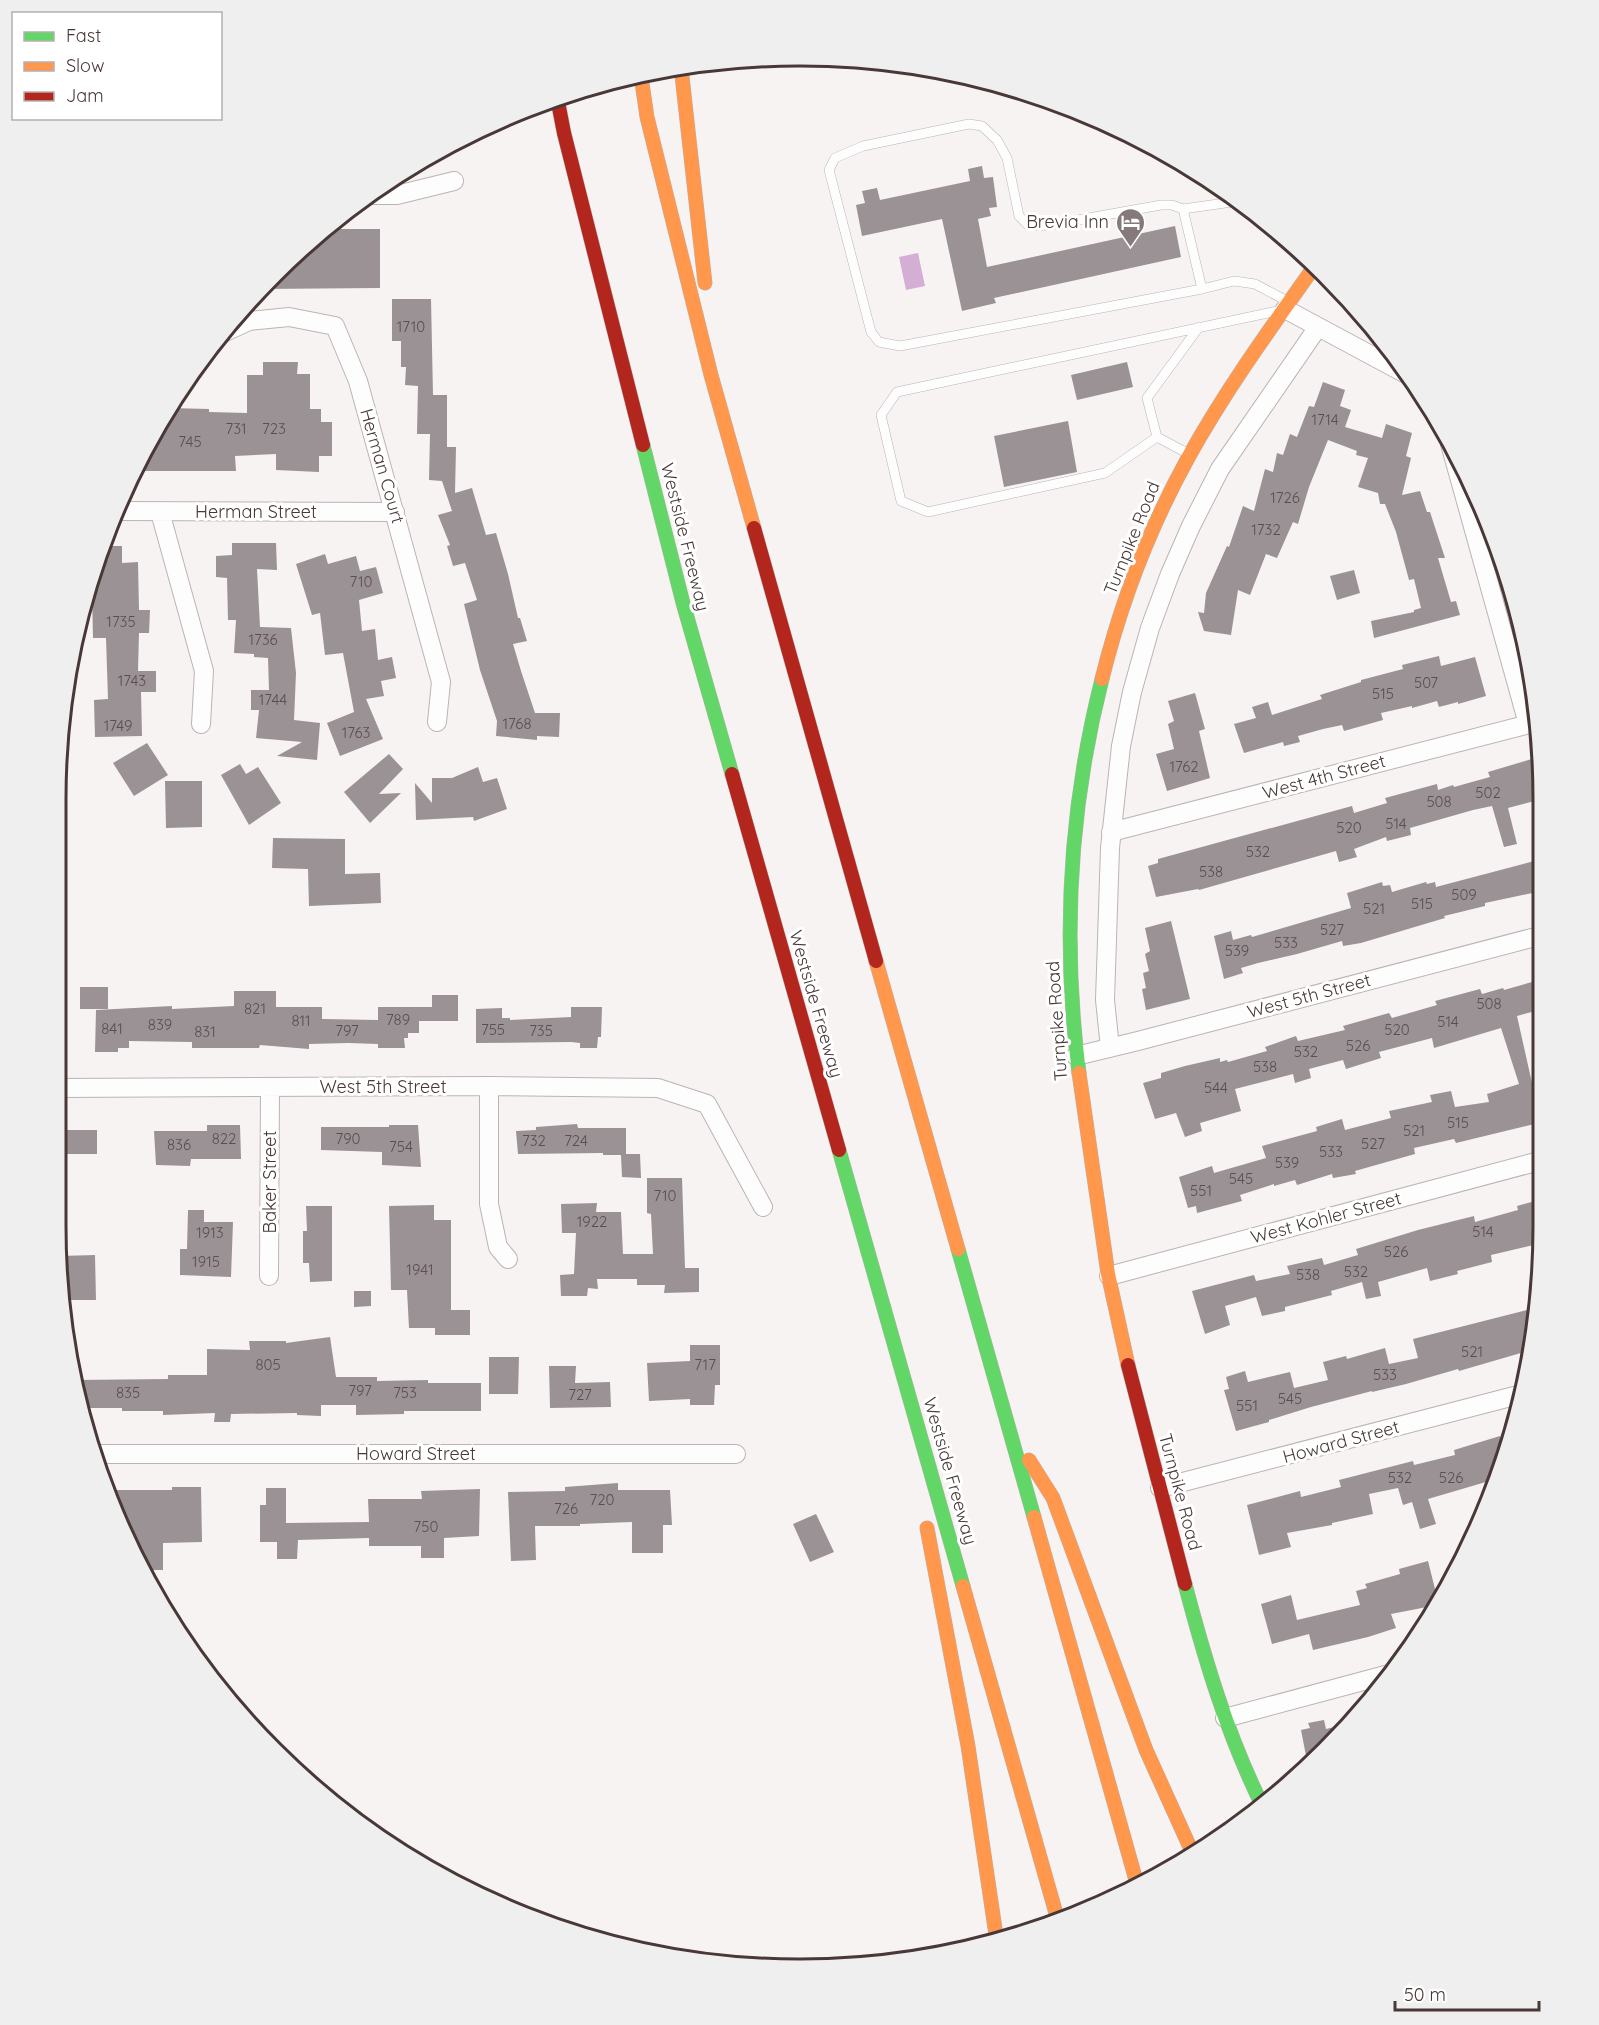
<svg xmlns="http://www.w3.org/2000/svg" width="1599" height="2025" font-family="Quicksand,sans-serif">
  <style>
    .water { fill: #d4aed4 }
    .building { fill: #9a9295 }
    .lines { fill: none; stroke-linecap: round; stroke-linejoin: round }
    .lane-casing { stroke: #bcb3b2; stroke-width: 10 }
    .street-casing { stroke: #bcb3b2; stroke-width: 20 }
    .fast-casing { stroke: #bcb3b2; stroke-width: 15 }
    .slow-casing { stroke: #bcb3b2; stroke-width: 15 }
    .jam-casing { stroke: #bcb3b2; stroke-width: 15 }
    .lane { stroke: #fefdfd; stroke-width: 9 }
    .street { stroke: #fefdfd; stroke-width: 18 }
    .fast { stroke: #63d668; stroke-width: 14 }
    .slow { stroke: #ff974d; stroke-width: 14 }
    .jam { stroke: #b3261e; stroke-width: 14 }
    .labels { text-anchor: middle; stroke-width: 6; stroke-linejoin: round; paint-order: stroke }
    .number-label { font-size: 15px; fill: #5c4e4e }
    .poi-label { font-size: 18px; fill: #483837; stroke: #fff; text-anchor: end }
    .street-label { font-size: 18px; fill: #483837; stroke: #fff }
    .rim { fill: none; stroke: #483837; stroke-width: 3 }
  </style>
  <rect width="100%" height="100%" fill="#f8f3f3"/>
  <!-- water -->
  <path class="water" d="M918,253l7,33 -19,4 -7,-33z"/>
  <!-- building -->
  <path class="building" d="M982,166l2,12 9,-1 4,30 -8,1 2,8 -13,3 9,48 188,-41 6,31 -187,41 2,5 -34,8 -20,-92 -80,17 -6,-31 9,-2 -3,-12 15,-3 3,12 90,-19 -2,-12z
    M324,229h56v59l-120,1 49,-49z
    M392,299h39l2,96h14v52h9l-1,46 17,-5 14,47 10,-2 12,41 10,44h2l7,23 -14,3 8,27 14,42h25l-1,24 -22,-1v4l-41,-4 1,-15 -17,-51 -16,-66 13,-4 -12,-37 -12,3 -6,-20 3,-1 -12,-30 14,-4 -10,-30 -13,-1 1,-46h-13l1,-48 -13,-1 1,-18h-5v-26h-9z
    M263,362h35l-1,12h13v35h11v13h11v34h-13v16l-43,-2v-16l-41,2 1,15h-100l19,-43 14,-20 40,1v3l38,1v-38h16z
    M1127,362l6,25 -56,13 -6,-25z
    M1323,382l22,8 -5,16 11,4 -6,17 37,11 4,-14 26,9 -6,23 5,2 -9,37 18,-4 7,21h3l15,46h-7l13,44 5,-1 4,14 -86,23 -3,-17 43,-9v-2l7,-2 -7,-29 -5,1 -13,-48 -11,-28h-5l-2,-11 -20,-6 10,-29 -12,-3 1,-4 -29,-11 -19,47 -11,37 -5,-2 -16,36 -11,-4 -16,41 -12,-5 -7,45 -27,-4 -6,-19 6,1 2,-20 21,-47 2,1 14,-41 11,5 11,-42 8,3 4,-19 6,2 7,-21 7,3 12,-31 5,1z
    M1068,421l9,51 -73,15 -10,-51z
    M232,543h44l1,27 -20,-1 3,58 31,1 5,45 -2,47 26,3 -3,37 -40,-4 25,-14 -46,-4 3,-28h-8v-20h18l-1,-32 -14,-1v-3l-20,-1 2,-33h-8l-1,-42 -11,-1v-21l16,-1z
    M101,546h21v17l16,-1 1,48h11l-1,23h-10l-1,38h18v21h-15l1,44 -47,1 -1,-37 14,-1 -2,-61h-13l-1,-45h-3l6,-33z
    M325,554l3,10 28,-8 4,15 16,-4 7,26 -24,7 3,31 13,-2 3,31 14,-3 4,21 -15,3 3,15 -18,3 17,40 -43,17 -13,-33 27,-11 -11,-59 -18,2 -5,-42 -8,2 -16,-51z
    M1354,570l6,23 -23,7 -7,-24z
    M1439,656l2,10 34,-9 11,39 -28,8v-2l-19,5 -2,-6 -25,7v-2l-31,7 2,7 -39,11 -2,-6 -19,4 -25,7 2,6 -16,4 -1,-4 -39,11 -10,-29 22,-6 -4,-11 16,-5 4,13 50,-16 -2,-4 41,-13v-2l42,-11 -1,-4z
    M1195,693l10,36 -6,2 11,47 -43,13 -11,-37 18,-5 -6,-25 6,-3 -6,-20z
    M147,743l21,32 -34,21 -21,-33z
    M389,754l14,15 -24,25 22,-1 -31,30 -26,-31z
    M1542,756v43l-34,9 9,36 -13,3 -12,-41 -19,4 -63,18 1,7 -24,6 -1,-4 -32,12 3,8 -18,5 -3,-11 -137,39 -1,-1 -42,8 -8,-31 10,-3v-4l194,-53 2,7 33,-10 -2,-5 52,-14 1,6 15,-5 1,2 36,-10 -2,-5z
    M240,764l6,10 12,-7 23,36 -32,22 -28,-50z
    M478,767l5,15 14,-4 10,31 -33,12 -1,-4 -57,3 -1,-37 17,20v-25h20z
    M165,781h37v46l-36,1z
    M273,838l72,1v35l35,-1 1,30 -72,3 -1,-37 -36,-1z
    M1542,859v32l-57,12v3l-41,10 1,2 -84,25 -18,3 -1,-5 -45,13 -39,9 -17,5 2,5 -19,6 -10,-43 17,-5 2,9 18,-5 1,2 99,-29 -4,-15 35,-11 1,4 7,-1 2,7 34,-10 1,2 8,-2 1,5z
    M1171,921l19,78 -44,11 -4,-21 4,-1 -3,-15 6,-2 -4,-17 5,-3 -5,-23z
    M1543,979v30l-26,7 15,67 11,-3v42l-87,21 -2,-4 -40,9 1,6 -60,17 1,3 -23,4 -1,-4 -35,11 -2,-5 -21,6v-2l-34,11 2,6 -45,12 -1,-7 -8,2 -9,-31 33,-11 2,7 52,-15 -4,-12 55,-15 -1,-4 26,-8 3,11 46,-12 -2,-7 43,-9 -2,-7 21,-4 4,16 34,-5 -2,-8 32,-10 -18,-56 -67,20 -2,-10 -53,14 2,6 -35,11 -3,-9 -34,9 2,9 -16,5 -2,-9 -58,15 6,22 -41,12 2,8 -17,6 -9,-24 -21,6 -12,-36 18,-5v-5l24,-7 35,-8v4l7,-2 1,2 39,-11 -2,-4 31,-11 2,5 47,-11 -2,-4 46,-13 3,5 45,-13 -2,-4 45,-12 2,5 21,-6 1,2z
    M80,987h28v22h-28z
    M234,991h42v16h46v12l56,1v-13h54v-12h26v26h-39v12h-11v5h-4l1,10h-27v-4l-30,-1 -39,1v5l-49,-4 -1,3h-67v-6l-63,-1v7h-11v4h-23l1,-42 76,-4v3l62,-3z
    M571,1007h31l-1,30h-3l-1,11h-17v-5l-9,-1 -95,1v-34l26,-1v10h8v2l61,-3z
    M577,1124l1,4h48v26h14l1,24 -19,-1 -1,-22h-18v-2l-85,1 -2,-23 20,-1v-3z
    M207,1125h33l1,34h-50l-1,7 -34,-1 -2,-34h53z
    M389,1125h29l3,42 -39,-2v-13l-61,-2v-23h68z
    M57,1130h40v24h-40z
    M647,1178h35l3,90h14v24l-35,1 1,-8h-28v-6h-40l1,10 -10,-1 -1,8h-26l-1,-21 14,-1 2,-41h-14l-1,-29 36,-1 -1,9h25l2,42h30l-2,-40 -4,-1z
    M1543,1199v21l-6,1 5,22 -51,12 1,7 -35,9 1,3 -28,7 -3,-13 -49,14 3,14 -15,3 -4,-17 -31,9 1,4 -47,12v4l-23,5 -6,-19 -17,5 -14,4 5,19 -25,9 -13,-43 62,-16 2,6 34,-7 -3,-8 35,-8 2,7 34,-10 -2,-6 62,-19 56,-14 1,6 43,-12 -1,-4z
    M434,1205v15h17v90h19v25h-35v-7h-26l-2,-38h-16l-2,-84z
    M306,1206h26v75l-22,1 -1,-19h-6v-32h4z
    M188,1210h16v12h29l-2,55 -51,-2v-26h7z
    M95,1255l1,45h-31l-6,-44z
    M354,1291h17v15l-17,1z
    M1535,1308l-4,42 -72,21 -1,-2 -52,15 -34,8v-1l-61,16 -42,13v2l-33,9 -12,-41 5,-1 -3,-12 19,-6 3,11 42,-10 4,16 34,-8 -5,-18 23,-6 1,3 38,-11 4,16 29,-6 -5,-19z
    M330,1337l6,40h41v4l51,-1v3h53v28h-77v3l-48,1v-10h-35v11l-24,-1v-2l-66,1 -1,8h-16l1,-9 -52,2v-4h-41v-3h-43l-3,-28 92,-1v-4h39v-26l43,1 -1,-9h37v2z
    M690,1345h30v40h-5l-1,20h-24v-6l-41,2 -2,-38 43,-2z
    M489,1357h30l-1,37h-29z
    M549,1366h27l-1,17 35,-1 1,25 -61,1z
    M1500,1436l2,7 6,-2 -12,38 -68,20 8,25 -16,5 -8,-27 -9,3 -5,-17 -29,6 4,20 -41,9v2l-45,8 4,14 -32,8 -12,-50 53,-14 1,6 40,-10 -2,-7 74,-19 1,4 41,-10 -1,-5z
    M618,1483v7h52l2,35h-9v28h-31v-31l-52,2v2h-45l1,34 -25,1 -3,-69 57,-1v-4z
    M172,1487h29l1,55 -39,1v27h-19l-5,-11v-18l-7,1 -5,-12v-11h-4l-12,-29h61z
    M266,1488h20v35l83,-1 -1,-23h54l-1,-8 59,-2 -1,47 -35,2v20h-23v-12h-52v-8l-71,2 -1,19h-20v-17h-17v-37h6z
    M816,1514l18,38 -24,10 -17,-38z
    M1428,1561l9,36 -5,9 -41,8 5,14 -28,9 -55,13 -4,-16 -37,10 -11,-40 30,-9 6,25 63,-15 -4,-14 11,-3 -2,-4 35,-10 -1,-5z
    M1324,1720l2,9 21,-5 -39,42 -7,-36 9,-2 -2,-5z"/>
  <g class="lines">
    <defs>
      <path id="lane" d="M1183,209l56,-8
        M1202,289l-19,-80 -11,-4h-11l-111,20 -21,1 -10,-10 -12,-58 -10,-18 -15,-14 -13,-2 -106,22 -28,12 -6,12 42,162 8,10 21,4 302,-57 32,-8 21,3 32,17
        M1157,437l-52,36 -177,39 -27,-11 -20,-86 16,-23 380,-81
        M1187,453l-30,-16 -10,-39 52,-71"/>
      <path id="street" d="M373,195h24l57,-14
        M1285,309l121,65
        M223,333l26,-12 40,-4 46,9 23,55 83,301 -4,40
        M1450,444l78,280
        M117,511l278,1
        M160,512l44,159 -3,53
        M1111,832l426,-110
        M1110,1048l-5,-48 5,-152 11,-102 11,-54 18,-64 20,-54 21,-48 29,-57 98,-142
        M1076,1056l62,-15 405,-106
        M489,1086v118l9,43 10,12
        M56,1088l433,-2 169,2 49,16 56,103
        M269,1276l1,-189
        M1109,1276l434,-116
        M96,1454h640
        M1160,1488l362,-94
        M1225,1718l168,-45"/>
      <path id="fast" d="M643,445l40,158 49,171
        M1079,1073c-17,-133 -10,-264 23,-394
        M839,1150l124,436
        M958,1249l76,268
        M1185,1584c20,76 42,150 77,221"/>
      <path id="slow" d="M681,67l24,216
        M641,76l6,41 64,258 43,153
        M1102,679c19,-77 48,-152 86,-221 37,-67 82,-129 126,-191
        M876,961l82,288
        M1079,1073l29,201 20,91
        M1029,1460l24,38 93,252 47,104
        M1034,1517l103,367
        M927,1528l41,218 29,196
        M963,1586l94,331"/>
      <path id="jam" d="M557,97l7,36 79,312
        M754,528l122,433
        M732,774l107,376
        M1128,1365l57,219"/>
    </defs>
    <!-- lane casing -->
    <use href="#lane" class="lane-casing"/>
    <!-- street casing -->
    <use href="#street" class="street-casing"/>
    <!-- fast casing -->
    <use href="#fast" class="fast-casing"/>
    <!-- slow casing -->
    <use href="#slow" class="slow-casing"/>
    <!-- jam casing -->
    <use href="#jam" class="jam-casing"/>
    <!-- lane -->
    <use href="#lane" class="lane"/>
    <!-- street -->
    <use href="#street" class="street"/>
    <!-- fast -->
    <use href="#fast" class="fast"/>
    <!-- slow -->
    <use href="#slow" class="slow"/>
    <!-- jam -->
    <use href="#jam" class="jam"/>
  </g>
  <!-- icons -->
  <defs>
    <symbol id="hotel-pin" viewBox="-11 -11 22 30"><path d="M0 17L-7.5 6A9.5 9.5 0 1 1 7.5 6Z" fill="#867979" stroke="#fff"/><path d="M-6-4.5h1.5V1H6V5H4.5V3h-9V5H-6ZM-4 0a1.8 1.8 0 1 1 3.6 0ZM.5 0V-2.5h3Q6-2.5 6 0Z" fill="#fff"/></symbol>
  </defs>
  <g fill-rule="evenodd">
    <use href="#hotel-pin" x="1114" y="206" width="33" height="45"/>
  </g>
  <g class="labels">
    <!-- number labels -->
    <g class="number-label">
      <text x="411" y="332">1710</text>
      <text x="1325" y="425">1714</text>
      <text x="236" y="434">731</text>
      <text x="274" y="434">723</text>
      <text x="190" y="447">745</text>
      <text x="1285" y="503">1726</text>
      <text x="1266" y="535">1732</text>
      <text x="361" y="587">710</text>
      <text x="121" y="627">1735</text>
      <text x="263" y="645">1736</text>
      <text x="132" y="686">1743</text>
      <text x="1426" y="688">507</text>
      <text x="1383" y="699">515</text>
      <text x="273" y="705">1744</text>
      <text x="517" y="729">1768</text>
      <text x="118" y="731">1749</text>
      <text x="356" y="738">1763</text>
      <text x="1184" y="772">1762</text>
      <text x="1488" y="798">502</text>
      <text x="1439" y="807">508</text>
      <text x="1396" y="829">514</text>
      <text x="1349" y="833">520</text>
      <text x="1258" y="857">532</text>
      <text x="1211" y="877">538</text>
      <text x="1464" y="900">509</text>
      <text x="1422" y="909">515</text>
      <text x="1374" y="914">521</text>
      <text x="1332" y="935">527</text>
      <text x="1286" y="948">533</text>
      <text x="1237" y="956">539</text>
      <text x="1489" y="1009">508</text>
      <text x="255" y="1014">821</text>
      <text x="398" y="1025">789</text>
      <text x="301" y="1026">811</text>
      <text x="1448" y="1027">514</text>
      <text x="160" y="1030">839</text>
      <text x="112" y="1034">841</text>
      <text x="493" y="1035">755</text>
      <text x="1397" y="1035">520</text>
      <text x="347" y="1036">797</text>
      <text x="541" y="1036">735</text>
      <text x="205" y="1037">831</text>
      <text x="1358" y="1051">526</text>
      <text x="1306" y="1057">532</text>
      <text x="1265" y="1072">538</text>
      <text x="1216" y="1093">544</text>
      <text x="1458" y="1128">515</text>
      <text x="1414" y="1136">521</text>
      <text x="224" y="1144">822</text>
      <text x="348" y="1144">790</text>
      <text x="534" y="1146">732</text>
      <text x="576" y="1146">724</text>
      <text x="1373" y="1149">527</text>
      <text x="179" y="1150">836</text>
      <text x="401" y="1152">754</text>
      <text x="1331" y="1157">533</text>
      <text x="1287" y="1168">539</text>
      <text x="1241" y="1184">545</text>
      <text x="1201" y="1196">551</text>
      <text x="665" y="1201">710</text>
      <text x="592" y="1227">1922</text>
      <text x="1483" y="1237">514</text>
      <text x="210" y="1238">1913</text>
      <text x="1396" y="1257">526</text>
      <text x="206" y="1267">1915</text>
      <text x="420" y="1275">1941</text>
      <text x="1356" y="1277">532</text>
      <text x="1308" y="1280">538</text>
      <text x="1472" y="1357">521</text>
      <text x="268" y="1370">805</text>
      <text x="705" y="1370">717</text>
      <text x="1385" y="1380">533</text>
      <text x="360" y="1396">797</text>
      <text x="128" y="1398">835</text>
      <text x="405" y="1398">753</text>
      <text x="580" y="1400">727</text>
      <text x="1290" y="1404">545</text>
      <text x="1247" y="1411">551</text>
      <text x="1400" y="1483">532</text>
      <text x="1451" y="1483">526</text>
      <text x="602" y="1505">720</text>
      <text x="566" y="1514">726</text>
      <text x="426" y="1532">750</text>
    </g>
    <!-- poi labels -->
    <g class="poi-label">
      <text x="1109" y="228">Brevia Inn</text>
    </g>
    <!-- street labels -->
    <g class="street-label">
      <text transform="translate(382 466) rotate(74)" y="6">Herman Court</text>
      <text x="256" y="518">Herman Street</text>
      <text transform="translate(685 537) rotate(76)" y="6">Westside Freeway</text>
      <text transform="translate(1132 538) rotate(-68)" y="6">Turnpike Road</text>
      <text transform="translate(1324 777) rotate(-15)" y="6">West 4th Street</text>
      <text transform="translate(1309 996) rotate(-15)" y="6">West 5th Street</text>
      <text transform="translate(816 1004) rotate(74)" y="6">Westside Freeway</text>
      <text transform="translate(1057 1021) rotate(-94)" y="6">Turnpike Road</text>
      <text x="383" y="1093">West 5th Street</text>
      <text transform="translate(270 1182) rotate(-90)" y="6">Baker Street</text>
      <text transform="translate(1326 1218) rotate(-15)" y="6">West Kohler Street</text>
      <text transform="translate(1341 1442) rotate(-15)" y="6">Howard Street</text>
      <text x="416" y="1460">Howard Street</text>
      <text transform="translate(950 1471) rotate(74)" y="6">Westside Freeway</text>
      <text transform="translate(1180 1492) rotate(75)" y="6">Turnpike Road</text>
    </g>
  </g>
  <!-- crop -->
  <path d="M0 0H1599V2025H0ZM799 66H800A733 733 0 0 1 1533 799V1226A733 733 0 0 1 800 1959H799A733 733 0 0 1 66 1226V799A733 733 0 0 1 799 66Z" fill="#f0efef" fill-rule="evenodd"/>
  <path class="rim" d="M799 66H800A733 733 0 0 1 1533 799V1226A733 733 0 0 1 800 1959H799A733 733 0 0 1 66 1226V799A733 733 0 0 1 799 66Z"/>
  <!-- legend -->
  <rect x="12" y="12" width="210" height="108" fill="#ffffff" stroke="#b6afaf" stroke-width="1.5"/>
  <rect x="24" y="32" width="30" height="9" fill="#63d668" stroke="#b6afaf" stroke-width="1.5"/>
  <text x="66" y="42" font-size="18" fill="#483837">Fast</text>
  <rect x="24" y="62" width="30" height="9" fill="#ff974d" stroke="#b6afaf" stroke-width="1.5"/>
  <text x="66" y="72" font-size="18" fill="#483837">Slow</text>
  <rect x="24" y="92" width="30" height="9" fill="#b3261e" stroke="#b6afaf" stroke-width="1.5"/>
  <text x="66" y="102" font-size="18" fill="#483837">Jam</text>
  <!-- scale -->
  <path d="M1395 2001v9h144v-9" fill="none" stroke="#483837" stroke-width="3"/>
  <text x="1404" y="2001" font-size="18" fill="#483837" stroke="#ffffff" stroke-width="4.5" paint-order="stroke">50 m</text>
</svg>
